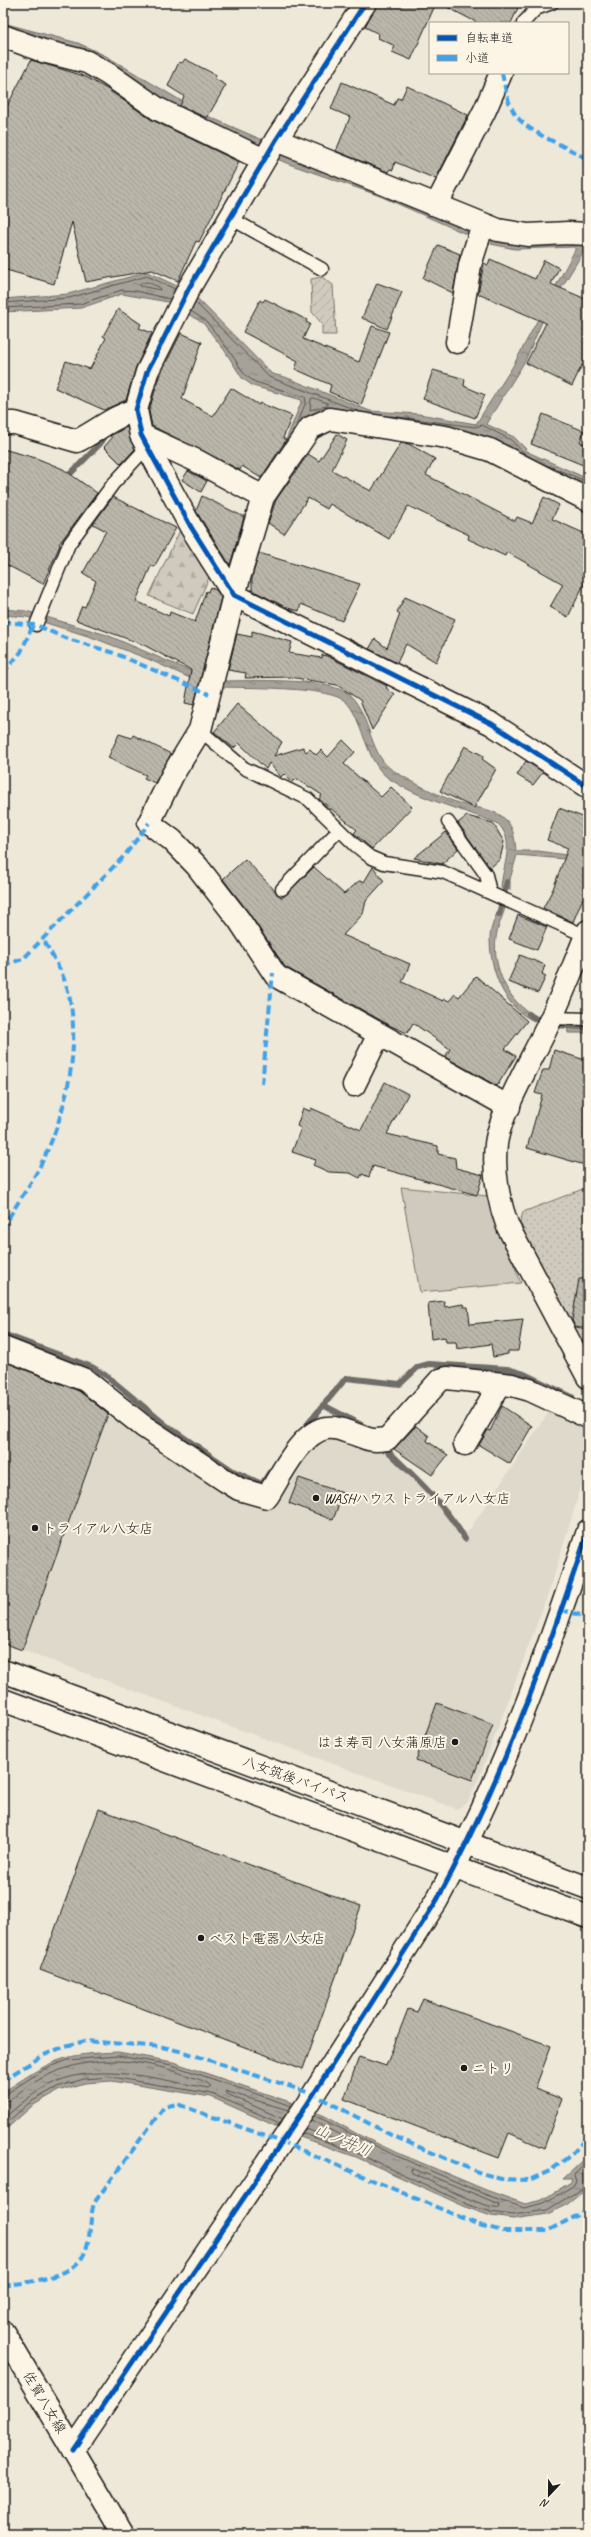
<svg xmlns="http://www.w3.org/2000/svg" width="591" height="2537" font-family="Caveat,'Klee One',sans-serif">
  <style>
    .built { fill: #ded9cb }
    .grass { fill: #cfcabd; stroke: #76736c }
    .forest { fill: url(#forest-firs); stroke: #76736c }
    .park { fill: url(#park-dots); stroke: #76736c }
    .garden { fill: url(#garden-furrows); stroke: #76736c }
    .water { fill: url(#water-ripples); stroke: #6f6c67 }
    .lines { fill: none; stroke-linecap: round; stroke-linejoin: round }
    .shore { stroke: #54524e; stroke-width: 1 }
    .stream { stroke: #6f6c67; stroke-width: 6 }
    .building { fill: url(#building-back-hatch); stroke: #1c1c1c }
    .service-casing { stroke: #1c1c1c; stroke-width: 15 }
    .minor-casing { stroke: #1c1c1c; stroke-width: 25 }
    .tertiary-casing { stroke: #1c1c1c; stroke-width: 25 }
    .primary-casing { stroke: #1c1c1c; stroke-width: 25 }
    .trunk-casing { stroke: #1c1c1c; stroke-width: 25 }
    .service { stroke: #fcf5e5; stroke-width: 12 }
    .minor { stroke: #fcf5e5; stroke-width: 22 }
    .tertiary { stroke: #fcf5e5; stroke-width: 22 }
    .primary { stroke: #fcf5e5; stroke-width: 22 }
    .trunk { stroke: #fcf5e5; stroke-width: 22 }
    .quiet { stroke: #3da2ea; stroke-width: 4; stroke-dasharray: 8 4; stroke-linecap: butt }
    .cycleway-casing { stroke: #fcf5e5; stroke-width: 8 }
    .cycleway { stroke: #0057b8; stroke-width: 5 }
    .poi-dot { fill: #1c1c1c; stroke: #fcf5e5; stroke-width: 1.5 }
    .labels { text-anchor: middle; stroke-width: 4; stroke-linejoin: round; paint-order: stroke }
    .poi-label { font-size: 14px; fill: #1c1c1c; stroke: #fcf5e5; text-anchor: start }
    .street-label { font-size: 14px; fill: #1c1c1c; stroke: #fcf5e5 }
    .water-label { font-size: 15px; font-style: italic; fill: #5b5854; stroke: #fcf5e5 }
  </style>
  <defs>
    <pattern id="forest-firs" width="22" height="20" patternUnits="userSpaceOnUse"><rect width="22" height="20" fill="#cfcabd"/><path d="M5 1l3.5 6h-7zM16 11l3.5 6h-7z" fill="#b1ada2"/></pattern>
    <pattern id="park-dots" width="8" height="8" patternUnits="userSpaceOnUse"><rect width="8" height="8" fill="#cfcabd"/><path d="M2 2h.1M6 6h.1" fill="none" stroke="#b1ada2" stroke-width="1.8" stroke-linecap="round"/></pattern>
    <pattern id="garden-furrows" width="10" height="10" patternUnits="userSpaceOnUse"><rect width="10" height="10" fill="#cfcabd"/><path d="M-1 1l2-2M0 10L10 0M9 11l2-2" fill="none" stroke="#b1ada2"/></pattern>
    <pattern id="water-ripples" width="26" height="14" patternUnits="userSpaceOnUse"><rect width="26" height="14" fill="#a7a299"/><path d="M2 4q2-2 4 0t4 0M15 11q2-2 4 0t4 0" fill="none" stroke="#87837c"/></pattern>
    <pattern id="building-back-hatch" width="6" height="6" patternUnits="userSpaceOnUse"><rect width="6" height="6" fill="#bab6aa"/><path d="M-1 5l2 2M0 0l6 6M5-1l2 2" fill="none" stroke="#9f9c92"/></pattern>
  </defs>
  <rect width="100%" height="100%" fill="#eee8d9"/>
  <filter id="ink" filterUnits="userSpaceOnUse"><feTurbulence type="fractalNoise" baseFrequency=".025" numOctaves="2"/><feDisplacementMap in="SourceGraphic" scale="8" xChannelSelector="R" yChannelSelector="G"/><feConvolveMatrix kernelMatrix="1 2 1 2 8 2 1 2 1" color-interpolation-filters="sRGB"/></filter>
  <g filter="url(#ink)">
    <!-- built -->
    <path class="built" d="M3,1354l67,22 196,127 55,-73 59,11 86,94 86,-128 32,14 4,9v33l-36,120 -71,190 -13,29 -11,7 -454,-166z"/>
    <!-- grass -->
    <path class="grass" d="M401,1187l86,9 34,87 -101,9z"/>
    <!-- forest -->
    <path class="forest" d="M182,526l29,47 -18,41 -44,-18z"/>
    <!-- park -->
    <path class="park" d="M588,1187v163l-19,-23 -49,-104 3,-11z"/>
    <!-- garden -->
    <path class="garden" d="M322,277l11,8 3,50h-14v-11l-10,-12 -1,-33z"/>
    <!-- water -->
    <path class="water" d="M3,23l75,20 28,13 99,59 262,114 -1,5 -86,-38 -91,-32 -34,-14 -252,-117z
      M493,239l95,1v9h-3l-40,66 -20,46 -39,63 28,13 16,16 58,26v16l-48,-24 -198,-54 -52,30 -6,-2 18,-45 -49,-14 -11,-8 -17,-27 -22,-28 -35,-21 -46,-8 -41,14 -78,4v-13l65,-5 79,-22 45,21 80,81 13,3 85,34 49,3 57,10 37,-58 62,-116v-3l-60,2 -24,-5z
      M3,609l23,2 81,24 95,41 -1,7 -53,-24 -57,-22 -64,-20 -24,-2z
      M221,681c31,0 101,-4 126,12 22,15 22,61 44,76 20,13 45,25 67,34 15,5 37,5 48,17 8,8 9,21 10,31h22l50,7v3l-71,-6 -7,24v11l-9,-2c1,-22 16,-47 -4,-65 -36,-14 -76,-23 -109,-45 -16,-12 -20,-32 -28,-50 -3,-9 -7,-19 -14,-26 -16,-16 -100,-14 -125,-15z
      M500,906l5,2c-3,10 -8,20 -9,30 -4,28 12,66 40,78l-2,5c-31,-14 -44,-51 -44,-83 0,-10 6,-22 10,-32z
      M567,1023h21v10h-20z
      M118,2052l55,10 117,40 35,14 34,19 32,15 95,40 39,14 17,-4 29,-18 1,-3h-9l25,-23v32l-23,18 -17,8 -35,5 -22,-3 -23,-8 -112,-51 -56,-20 -89,-40 -99,-16 -27,2 -27,8 -26,15 -29,26v-38l5,-5c45,-30 56,-35 110,-37z"/>
    <g class="lines">
      <!-- shore -->
      <path class="shore" d="M147,282l12,5 1,3 -20,-4 1,-2z
        M195,302l74,75 92,35
        M3,303l66,-5 78,-22 28,13
        M3,308l77,-4 42,-14 14,1 34,8
        M191,311l15,10 22,28 17,26 10,7 50,15 1,5 -11,27
        M314,398l13,5v3l-17,4 1,-11z
        M391,416l84,11 7,-2 29,15 15,15
        M541,463l47,19
        M3,2096l43,-28 22,-8 50,-4 54,9 119,41
        M3,2101l7,-1c49,-43 109,-48 170,-27 9,4 24,6 31,13l-3,2c-49,-8 -104,-26 -153,-6 -20,9 -36,23 -52,37
        M314,2115l76,38 94,41 40,14 20,-5 29,-17 3,-5 -2,-6 14,-14
        M283,2119l-56,-25 -2,-3 63,19
        M3,2126l26,-23 28,-16 27,-8 28,-2 100,17 68,29
        M305,2129l48,15 -1,-3 -41,-21
        M302,2133l55,20 112,52 22,7 22,3 34,-5 41,-25
        M414,2169l85,35 1,3c-12,4 -73,-28 -88,-34l-1,-3z"/>
      <!-- stream -->
      <path class="stream" d="M65,479l35,-35 4,-8
        M499,914l8,-32
        M529,1014c14,12 41,13 59,13
        M3,1334l89,33 16,10 59,49 66,45 29,13 7,-11
        M323,1405l44,23
        M302,1431l44,-53 54,6 18,-17 11,-3 78,5 17,5 48,23
        M387,1450c29,28 57,54 78,89"/>
    </g>
    <!-- building -->
    <path class="building" d="M377,3h59l-25,57 -19,-8 3,-6 -17,-8 1,-4 -14,-7z
      M439,3h69l10,5 -7,15h-33z
      M185,59l31,16 -1,4 11,6 -19,33 -27,-12 4,-10 -16,-10 11,-24 3,1z
      M31,60l53,16 23,13 45,31 87,42 -40,80 -3,-1 -18,40 -26,-11 -66,12 -14,-60 -18,62 -51,-15v-155z
      M342,82l52,23 3,-7 4,1 6,-13 61,29 -32,64 -41,-17 -2,8 -3,-1 -2,3 -52,-21 14,-34 -19,-8z
      M438,245l22,9 -7,39 -30,-15z
      M490,259l45,20 9,-19 15,8 -8,16 37,16v68l-6,-3 -10,21 -46,-23 20,-40 -68,-29 6,-31 4,2z
      M377,283l25,9 -15,37 -25,-11z
      M265,299l42,21 -1,2 4,2 -7,15 56,23 13,-36 17,6 -28,73 -32,-13 2,-7 -36,-16 3,-8 -55,-29 17,-32 3,2z
      M118,309l23,15 -2,4 13,5 -16,34 -10,33 -22,10 -49,-22 11,-27 24,8 16,-31 -3,-2z
      M181,333l21,9 -20,57 31,17 18,-28 28,17 1,-2 32,13 -9,22 3,2 -25,38 -19,-12 -2,4 -88,-44 -3,-15 10,-34z
      M433,370l32,9 -1,7 21,9 -10,23 -52,-19z
      M543,414l41,17 -4,11 8,3v22l-57,-23z
      M127,427l8,22 -14,15 -17,-17 8,-9 -2,-2z
      M337,434l10,6 -15,30 39,21 30,-48 8,1 26,15 -9,16 89,46 2,-4 15,6 12,-26 15,8 -7,14 36,16v41l-20,41 -18,-10 13,-23 -56,-32 -2,4 -37,-17 1,-4 -61,-29 -19,33 -59,-35 -3,5 -19,-11 -24,36 -16,-11 8,-23 32,-46 11,7z
      M3,449l33,9 27,11 34,24 -38,51 1,1 -17,39 -40,-21v-56l5,-18 -5,-3z
      M188,471l19,10 -6,11 -19,-12z
      M202,496l42,21 -14,48 -34,-54z
      M113,497l63,31 -22,39 -3,-1 -15,35 33,15 1,-4 25,10 11,-31 2,1 2,-5 6,3 5,7 -27,108 -9,-2 6,-33 -47,-25 -68,-25 6,-14 3,1 11,-26 -13,-8 23,-42 -13,-7z
      M259,553l101,31 -18,37 -41,-17 -2,7 -12,-3 -35,-18v-13z
      M405,597l50,22 -19,43 -30,-18 -9,19 -28,-14 6,-10 12,9 13,-34 -3,-2z
      M252,631l40,11 -3,11 33,5v-3l5,1 60,30 -1,2 9,7 -23,35 -12,-30 -23,-15 -47,-8 -45,1 1,-5 -18,-3 9,-36 15,3z
      M237,704l45,38 -8,14 29,-9 3,5 4,-3 6,6 5,-5 7,7 15,-17 12,12 -11,12 37,33 10,-10 21,20 -40,42 -18,-16 3,-3 -38,-31 3,-4 -25,-16 -5,3 -8,-8 -3,3 -12,-14 -3,6 -27,-26 -5,5 -20,-16z
      M119,734l13,4 1,-3 38,19 -16,29 -11,-5 2,-3 -38,-17z
      M465,746l19,10 -2,3 14,10 -22,39 -34,-17z
      M526,761l17,11 -10,13 -16,-10z
      M559,808l29,11v81l-5,-2 -10,24 -30,-14 10,-19 15,-41 -21,-8z
      M467,816l26,7 11,19 -4,17 -10,9 -32,-45z
      M446,832l12,17 -16,15 -28,-6z
      M245,859l37,39 32,-31 30,27 15,-13 5,1 9,-15 11,14 -18,20 -3,13 -20,21 67,29 -8,18 41,19 2,-2 4,2 6,-7 4,3 17,-21 51,45 -22,28 11,7 -19,30 -52,-29 5,-8 -37,-26 -6,10 -16,-7 -106,-59 -36,-54 -26,-34z
      M518,915l29,12 -10,23 -28,-11z
      M520,955l25,10 -3,9 4,2 -8,17 -30,-11z
      M554,1050l31,10 -1,8 4,1v97l-61,-18 15,-53 -7,-2 8,-23h6z
      M385,1082l23,12 -21,40 51,12v8l17,4 1,10 27,7 -6,20 -104,-29 -4,11 -7,-3 -2,4 -10,-5 -21,-1 -16,-7 3,-5 -24,-8 9,-24 -4,-2 6,-18 7,3 1,-3 50,22z
      M579,1279h9v50l-13,-2 -3,-7z
      M444,1301l1,6 18,-3 1,3h4l2,17 53,-5 -5,32h-10v3l-15,3 -2,-13 -34,5 -1,-7h-10l-1,-5 -14,2 -3,-36z
      M3,1361l76,30 29,23 -86,236 -19,-7z
      M502,1406l30,20 -22,38 -31,-19 9,-15 2,1z
      M416,1426l13,10 -2,5 21,14 -16,20 -38,-26z
      M299,1478l44,15 -10,27 -44,-17z
      M437,1703l56,21 -21,56 -56,-20z
      M99,1809l262,97 -58,163 -263,-99z
      M423,1999l128,47 -16,43 27,10 -18,49 -35,-15 -10,25 -155,-59 15,-42 27,9 22,-57 9,3z"/>
    <g class="lines">
      <defs>
        <path id="service" d="M523,23l13,-14 16,-6
          M230,218l92,51
          M36,625l33,-81 44,-60 34,-37
          M200,730l44,38 64,31 47,46 15,12 14,6 59,9 143,64
          M448,822l38,53 4,17
          M282,889l57,-59
          M551,1018l37,1"/>
        <path id="minor" d="M365,3l-89,137 -87,148 -42,84 -11,38 5,25 50,92 43,68 258,129 96,63
          M3,36l40,15 44,11 21,12 50,35 106,51
          M276,140l222,90 30,5 40,-2 20,1
          M433,204l7,-6 45,-88 16,-37
          M457,342l13,-77 13,-41
          M3,423h12l62,18c20,-10 37,-25 59,-31
          M141,435l56,26 66,36 47,-69 20,-9 116,18 44,13 98,50
          M263,497l-29,98 -34,135 -27,44 -24,49 23,17 25,26 42,54 37,56 233,131
          M354,1085l25,-51
          M3,1348l82,32 58,46 83,55 13,8 28,8c13,-20 34,-66 60,-69 6,-1 16,2 21,4 19,5 17,10 39,7l53,-59 7,-2 65,7 18,5 58,27
          M465,1444l35,-60"/>
        <path id="tertiary" d="M588,931c-14,33 -26,66 -42,98 -14,30 -46,84 -50,115 -3,28 2,56 12,83l80,150
          M73,2450l233,-344 131,-206c64,-117 109,-243 151,-369"/>
        <path id="primary" d="M3,2332l120,202"/>
        <path id="trunk" d="M3,1671l585,217
          M3,1700l585,217"/>
      </defs>
      <!-- service casing -->
      <use href="#service" class="service-casing"/>
      <!-- minor casing -->
      <use href="#minor" class="minor-casing"/>
      <!-- tertiary casing -->
      <use href="#tertiary" class="tertiary-casing"/>
      <!-- primary casing -->
      <use href="#primary" class="primary-casing"/>
      <!-- trunk casing -->
      <use href="#trunk" class="trunk-casing"/>
      <!-- service -->
      <use href="#service" class="service"/>
      <!-- minor -->
      <use href="#minor" class="minor"/>
      <!-- tertiary -->
      <use href="#tertiary" class="tertiary"/>
      <!-- primary -->
      <use href="#primary" class="primary"/>
      <!-- trunk -->
      <use href="#trunk" class="trunk"/>
      <!-- quiet -->
      <path class="quiet" d="M502,73c3,14 5,29 13,41 13,20 53,32 73,46
        M3,622l33,3 29,13 49,15 95,41
        M3,673l18,-21 12,-27
        M3,965l20,-6 102,-104 24,-32
        M262,1084l11,-111
        M3,1229c11,-23 27,-42 38,-65 25,-49 41,-119 27,-173 -5,-19 -16,-36 -25,-52
        M561,1610l19,5 8,-1
        M3,2080l39,-24 23,-10 20,-5 78,6 24,6 126,41 78,41 84,36 26,8 28,1 21,-9 22,-17 16,-18
        M3,2286c27,-5 77,-7 84,-40 4,-15 3,-29 7,-43l70,-96 13,-3 105,38 197,83 24,6h44l41,-21"/>
      <defs>
        <path id="cycleway" d="M365,3l-89,137 -87,148 -42,84 -11,38 5,25 50,92 43,68 258,129 96,63
          M73,2450l233,-344 131,-206c64,-117 109,-243 151,-369"/>
      </defs>
      <!-- cycleway casing -->
      <use href="#cycleway" class="cycleway-casing"/>
      <!-- cycleway -->
      <use href="#cycleway" class="cycleway"/>
    </g>
  </g>
  <!-- markers -->
  <g class="poi-dot">
    <circle cx="316" cy="1498" r="4"/>
    <circle cx="35" cy="1528" r="4"/>
    <circle cx="455" cy="1742" r="4"/>
    <circle cx="201" cy="1938" r="4"/>
    <circle cx="464" cy="2068" r="4"/>
  </g>
  <g class="labels">
    <!-- poi labels -->
    <g class="poi-label">
      <text x="324" y="1503">WASHハウス トライアル八女店</text>
      <text x="43" y="1533">トライアル八女店</text>
      <text x="447" y="1747" text-anchor="end">はま寿司 八女蒲原店</text>
      <text x="209" y="1943">ベスト電器 八女店</text>
      <text x="472" y="2073">ニトリ</text>
    </g>
    <!-- street labels -->
    <g class="street-label">
      <text transform="translate(296 1779) rotate(20)" y="5">八女筑後バイパス</text>
      <text transform="translate(45 2402) rotate(59)" y="5">佐賀八女線</text>
    </g>
    <!-- water labels -->
    <g class="water-label">
      <text transform="translate(343 2140) rotate(23)" y="5">山ノ井川</text>
    </g>
  </g>
  <!-- margin -->
  <rect width="591" height="2537" fill="none" stroke="#fcf5e5" stroke-width="16"/>
  <rect x="8" y="8" width="575" height="2521" fill="none" stroke="#1c1c1c" stroke-width="1.5" filter="url(#ink)"/>
  <!-- legend -->
  <rect x="429" y="22" width="140" height="52" fill="#fcf5e5" stroke="#a29e95"/>
  <rect x="437" y="35" width="20" height="6" fill="#0057b8" stroke="#a29e95"/>
  <text x="465" y="42" font-size="12" fill="#1c1c1c">自転車道</text>
  <rect x="437" y="55" width="20" height="6" fill="#3da2ea" stroke="#a29e95"/>
  <text x="465" y="62" font-size="12" fill="#1c1c1c">小道</text>
  <!-- north arrow -->
  <g transform="translate(549 2495) rotate(202)" stroke="#fcf5e5" stroke-width="3" paint-order="stroke">
  <path d="M0-3L7 15L0 10L-7 15Z" fill="#1c1c1c"/>
  <text y="-6" font-size="11" font-weight="bold" text-anchor="middle" fill="#1c1c1c">N</text>
  </g>
</svg>
